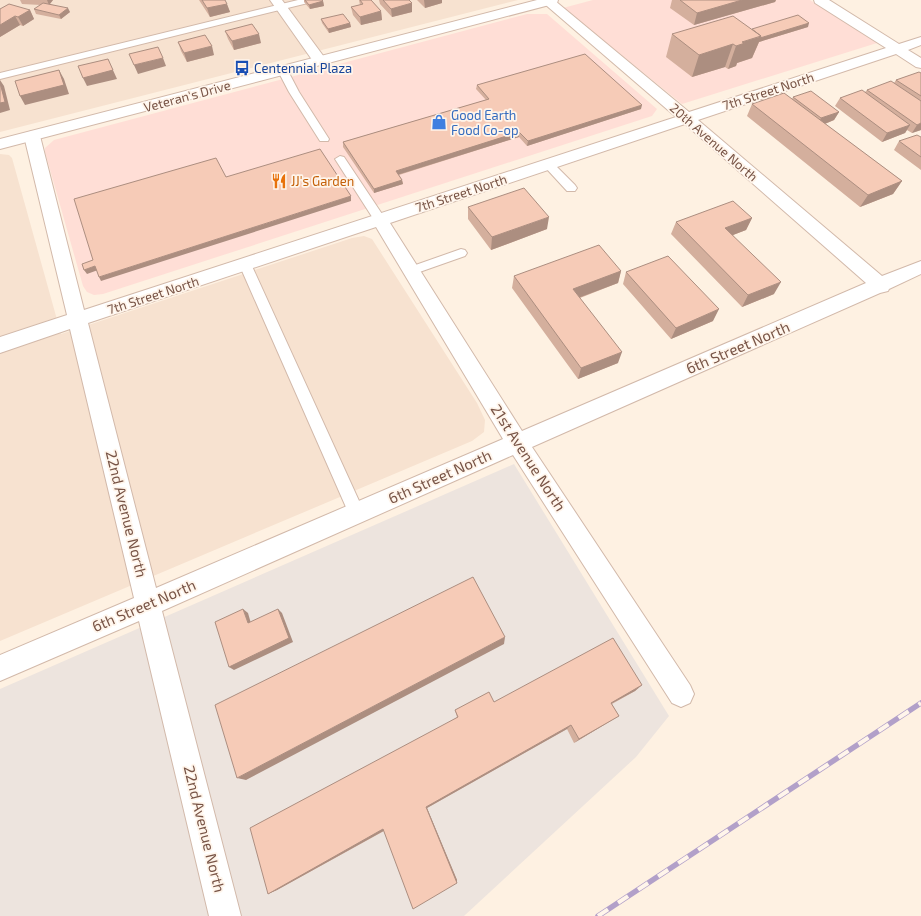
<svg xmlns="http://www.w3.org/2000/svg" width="921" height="916" font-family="'Exo 2',sans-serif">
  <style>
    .residential { fill: #f7e2d0 }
    .commercial { fill: #ffded6 }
    .industrial { fill: #ede4de }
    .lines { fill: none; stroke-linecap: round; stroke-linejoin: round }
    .service-casing { stroke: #d2b9aa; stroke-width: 2 }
    .minor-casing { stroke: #d2b9aa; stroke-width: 2 }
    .tertiary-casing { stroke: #d2b9aa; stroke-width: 2 }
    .service { fill: #fff; fill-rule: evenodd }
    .minor { fill: #fff; fill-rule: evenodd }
    .tertiary { fill: #fff; fill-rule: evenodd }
    .rail-casing { stroke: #b2a0c9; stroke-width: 5.5 }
    .rail { stroke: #fff5eb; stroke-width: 4; stroke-dasharray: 12; stroke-linecap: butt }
    .wall { fill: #d4af9d }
    .shaded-wall { fill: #ac8e80 }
    .building { fill: #f6cbb7; stroke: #ac8e80 }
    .labels { text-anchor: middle; stroke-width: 3.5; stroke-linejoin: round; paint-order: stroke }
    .far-transit-label { font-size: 13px; fill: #164399; stroke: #fff5eb; text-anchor: start }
    .far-street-label { font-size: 13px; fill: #785446; stroke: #fff5eb }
    .far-shop-label { font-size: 13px; fill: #366cbe; stroke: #fff5eb; text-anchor: start }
    .far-food-label { font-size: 13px; fill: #c56008; stroke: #fff5eb; text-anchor: start }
    .street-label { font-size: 15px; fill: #785446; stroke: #fff5eb }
  </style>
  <rect width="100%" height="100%" fill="#fef1e2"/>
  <!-- residential -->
  <path class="residential" d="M0,0h518l-518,132z
    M0,154l9,1 3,3 49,176 291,-96 12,-2 8,3 105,164 8,17 -1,12 -12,9 -472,200z"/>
  <!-- commercial -->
  <path class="commercial" d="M593,0h217l67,43 -195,61 -119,-96z
    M527,14h20l110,95 -5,7 -549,178 -9,1 -7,-3 -4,-6 -38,-134v-4l9,-8z"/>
  <!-- industrial -->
  <path class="industrial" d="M514,464l155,252 -33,41 -172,159h-464v-227z"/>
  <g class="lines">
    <defs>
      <path id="service" d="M298,0h15l-1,2 -312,77v-6z
        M283,68l5,3 11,21 30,47 -1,2h-8l-31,-49 -11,-21z
        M340,156l4,1 42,63 -2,3h-8l-41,-64z
        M548,161l4,1 23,23 2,3 -2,3h-8l-23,-25 -1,-2 1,-2z
        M461,249l4,1 2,3 -2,3 -54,19 -4,-1 -2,-3 2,-3z
        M245,260l4,1 2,3 114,250 -2,5 -6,2 -6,-2 -2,-5 -110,-250 2,-3z"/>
      <path id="minor" d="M270,0h12l45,61 -2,3 -5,1 -5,-1z
        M540,0h14l135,112 197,-64 -71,-45 -1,-3h15l70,44 22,-7v8l-13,5 13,8v10l-5,-1 -20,-13 -198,66 184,156 39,-15v13l-32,15 -1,2 -8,2 -348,154 158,238 4,9 -4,9 -9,4 -9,-4 -159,-248 -351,156 79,305h-32l-70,-295 -139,60v-26l134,-57 -64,-269 -70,24v-16l67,-22 -43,-179 3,-3 5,-2 5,2 3,3 44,174 592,-193zM685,124l181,159 -344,148 -132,-208zM376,227l127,212 -347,149 -68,-265z"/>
      <path id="tertiary" d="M537,0h21l-1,3 -557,146v-10z"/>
    </defs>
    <!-- service casing -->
    <use href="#service" class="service-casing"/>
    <!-- minor casing -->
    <use href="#minor" class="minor-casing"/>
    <!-- tertiary casing -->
    <use href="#tertiary" class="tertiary-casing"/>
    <!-- service -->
    <use href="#service" class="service"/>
    <!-- minor -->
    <use href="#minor" class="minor"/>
    <!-- tertiary -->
    <use href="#tertiary" class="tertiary"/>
    <defs>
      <path id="rail" d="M598,916l323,-213"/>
    </defs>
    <!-- rail casing -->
    <use href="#rail" class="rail-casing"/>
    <!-- rail -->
    <use href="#rail" class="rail"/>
  </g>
  <!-- wall -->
  <path class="wall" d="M20,0h33l-3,4 20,8 -9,7 -25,-5 -2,-5 7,-4 -19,-1z
    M199,0h26l5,12 -20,5z
    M304,0h18l1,1 1,5 -14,3 -6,-7z
    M359,0h12l10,11 1,9 -21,5 -8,-10 -2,-8 9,-2z
    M379,0h30l3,3v9l-20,5 -12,-13z
    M417,0h25v3l-17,5z
    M672,0h104l-1,2 -81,23 -24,-17z
    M0,9l30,1 4,9 -11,7 -3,-1 -20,12z
    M321,19l29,4 1,4 -22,6 -7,-10z
    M808,27l-49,15 -7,16 -15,5 -1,3 -8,3 -3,-2 -33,10 -26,-20 6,-23 80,-5z
    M225,31l36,12 -27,7 -6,-11z
    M178,42l36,13 -27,7 -6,-11z
    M921,73v57l-9,3 -5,-3 -2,3 -23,9 -47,-36 5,-8 25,-6 2,-2 27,-7 2,-3z
    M477,85l164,24 -114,37 -8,-9 -120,38 3,5 1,4 -29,9 -31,-46v-5l143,-42 -10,-11z
    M793,97l46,15 -5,8 -9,4 77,57 -9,13 -33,13 -113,-91 5,-12 40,-5z
    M921,137v33l-27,-20 5,-9z
    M468,207l79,22 -56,21 -23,-31z
    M752,218l-6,12 -13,5 41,59 -32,13 -71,-73 5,-12z
    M621,271l-3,12 -38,15 38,65 -40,16 -66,-91 2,-12z
    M626,272l87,49 -42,18 -48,-55z
    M642,685l-7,6 -23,13 7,12 -45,27 -7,-14 -140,79 30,72v3l-73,-52 -107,59 -9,4 189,-177 -1,-3 -1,-4 39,-8z"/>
  <!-- shaded-wall -->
  <path class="shaded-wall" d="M47,0h6l-4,5z
    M424,0h18v3l-17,5z
    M742,0h34l-1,2 -81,23 3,-12z
    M323,1l1,5 -14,3 -1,-4z
    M412,3v9l-20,5 -1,-8z
    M227,4l3,8 -20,5 -3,-9z
    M68,8l2,4 -9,7 -2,-4z
    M30,10l4,9 -11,7 -5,-9z
    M381,11l1,9 -21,5 -1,-8z
    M15,16l5,9 -20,12v-12z
    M350,23l1,4 -22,6 -1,-4z
    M809,23l-1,4 -49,15 -7,16 -15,5 -1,3 -8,3 8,-23 6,-4z
    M259,34l2,9 -27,7 -2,-9z
    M733,44l-8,23 -33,10 7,-22z
    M212,46l2,9 -27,7 -3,-9z
    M163,58l3,8 -28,8 -4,-9z
    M108,59l9,20 -30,7 -4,-8z
    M59,70l5,9 5,15 -44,11 -5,-9z
    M0,80l4,6 6,24 -10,3z
    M642,105l-1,4 -114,37 1,-5z
    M839,112l-5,8 -17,7 4,-9z
    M921,123v7l-9,3 5,-8z
    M910,125l-5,8 -23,9 5,-9z
    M519,132v5l-122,38 -1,-4z
    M402,180l1,4 -29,9v-4z
    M902,181l-9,13 -33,13 8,-12z
    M351,196v5l-250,80 -2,-4z
    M549,217l-2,12 -56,21 1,-13z
    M752,218l-6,12 -26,10 5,-12z
    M95,266l3,4 -11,4 -3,-4z
    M621,271l-3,12 -48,18 3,-12z
    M781,282l-7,12 -32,13 6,-12z
    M719,309l-6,12 -42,18 5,-11z
    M622,352l-4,11 -40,16 3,-11z
    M243,609l5,4 4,14 -4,-4z
    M278,609l4,4 11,29 -59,28 -5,-3z
    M505,637l-1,7 -258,136 -9,-2z
    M642,685l-7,6 -30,16 6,-4z
    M619,716l-7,4 -38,23 5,-4z
    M571,725l-4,4 -140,79 30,72v3l-31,-76z
    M383,829h4l-110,61 -9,4z"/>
  <!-- building -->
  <path class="building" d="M202,0h23l2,4 -20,4z
    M305,0h17l1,1 -14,4z
    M360,0h11l10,11 -21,6 -9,-10 12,-3z
    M383,0h26l3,3 -21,6z
    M680,0h62l-45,13z
    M43,3l25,5 -9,7 -25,-6z
    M9,4l21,6 -12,7 -3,-1 -15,9v-16z
    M343,14l7,9 -22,6 -7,-10z
    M798,15l11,8 -49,15 1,-2 -9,-7z
    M733,16l28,20 -19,6 3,1 -9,3 -3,-2 -34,11 -27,-21z
    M252,24l7,10 -27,7 -7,-10z
    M205,35l7,11 -28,7 -6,-11z
    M158,47l5,11 -29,7 -5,-11z
    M585,54l57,51 -114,36 -9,-9 -123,39 6,9 -28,9 -31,-47 146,-43 -12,-14z
    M108,59l5,11 -30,8 -5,-12z
    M59,70l5,15 -44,11 -5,-15z
    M919,72l2,1v23l-25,-16z
    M891,81l30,20v22l-4,2 -50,-35z
    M0,83l5,19 -5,1z
    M862,90l48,35 -23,8 -47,-35z
    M811,91l28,21 -18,6 -28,-21z
    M784,93l118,88 -34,14 -116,-91z
    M917,135l4,2v20l-22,-16z
    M320,149l31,47 -252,81 -4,-11 -11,4 -2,-6 11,-4 -19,-61 142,-41 10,19z
    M524,188l25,29 -57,20 -24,-30z
    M733,201l19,17 -27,10 56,54 -33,13 -72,-73z
    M599,245l22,26 -48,18 49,63 -41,16 -67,-92z
    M668,256l51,53 -43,19 -50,-56z
    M473,577l32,60 -268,141 -22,-73z
    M243,609l5,14 30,-14 11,29 -60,29 -14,-45z
    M613,638l29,47 -31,18 8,13 -40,23 -8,-14 -145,82 31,76 -44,26 -30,-80 -115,65 -18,-66 208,-111 -3,-7 34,-18 5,10z"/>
  <!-- icons -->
  <defs>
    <symbol id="bus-bare" viewBox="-9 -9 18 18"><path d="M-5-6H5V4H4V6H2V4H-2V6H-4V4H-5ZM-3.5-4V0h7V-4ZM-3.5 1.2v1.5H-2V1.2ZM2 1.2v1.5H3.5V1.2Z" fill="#1a4fb4" stroke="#fff5eb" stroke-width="2.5" paint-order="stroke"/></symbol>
    <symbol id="shop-bare" viewBox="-9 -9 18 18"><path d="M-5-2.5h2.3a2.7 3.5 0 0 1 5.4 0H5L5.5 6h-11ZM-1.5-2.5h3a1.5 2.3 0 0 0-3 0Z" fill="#3f7fe0" stroke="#fff5eb" stroke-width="2.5" paint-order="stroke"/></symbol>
    <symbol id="restaurant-bare" viewBox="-9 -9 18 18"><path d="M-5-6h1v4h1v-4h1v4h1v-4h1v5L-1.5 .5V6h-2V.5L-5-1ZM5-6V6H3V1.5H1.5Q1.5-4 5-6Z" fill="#e8710a" stroke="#fff5eb" stroke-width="2.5" paint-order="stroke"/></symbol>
  </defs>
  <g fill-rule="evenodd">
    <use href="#bus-bare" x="231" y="57" width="22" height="22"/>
    <use href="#shop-bare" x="428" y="111" width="22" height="22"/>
    <use href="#restaurant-bare" x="268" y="170" width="22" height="22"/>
  </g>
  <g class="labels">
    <!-- far-transit labels -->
    <g class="far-transit-label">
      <text x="254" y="73">Centennial Plaza</text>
    </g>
    <!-- far-street labels -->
    <g class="far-street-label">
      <text transform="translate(768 91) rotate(-18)" y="5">7th Street North</text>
      <text transform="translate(187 96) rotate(-15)" y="5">Veteran's Drive</text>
      <text transform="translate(714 142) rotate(41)" y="5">20th Avenue North</text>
      <text transform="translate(461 193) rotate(-18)" y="5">7th Street North</text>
      <text transform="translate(153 295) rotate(-18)" y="5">7th Street North</text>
    </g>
    <!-- far-shop labels -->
    <g class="far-shop-label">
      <text x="451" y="120">Good Earth<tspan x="451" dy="15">Food Co-op</tspan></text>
    </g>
    <!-- far-food labels -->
    <g class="far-food-label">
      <text x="291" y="186">JJ's Garden</text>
    </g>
    <!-- street labels -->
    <g class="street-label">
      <text transform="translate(738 348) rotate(-23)" y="5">6th Street North</text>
      <text transform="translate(528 458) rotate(57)" y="5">21st Avenue North</text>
      <text transform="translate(440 477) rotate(-24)" y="5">6th Street North</text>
      <text transform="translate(126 514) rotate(76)" y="5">22nd Avenue North</text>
      <text transform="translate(144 606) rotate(-23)" y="5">6th Street North</text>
      <text transform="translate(204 829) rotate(76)" y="5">22nd Avenue North</text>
    </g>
  </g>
</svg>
